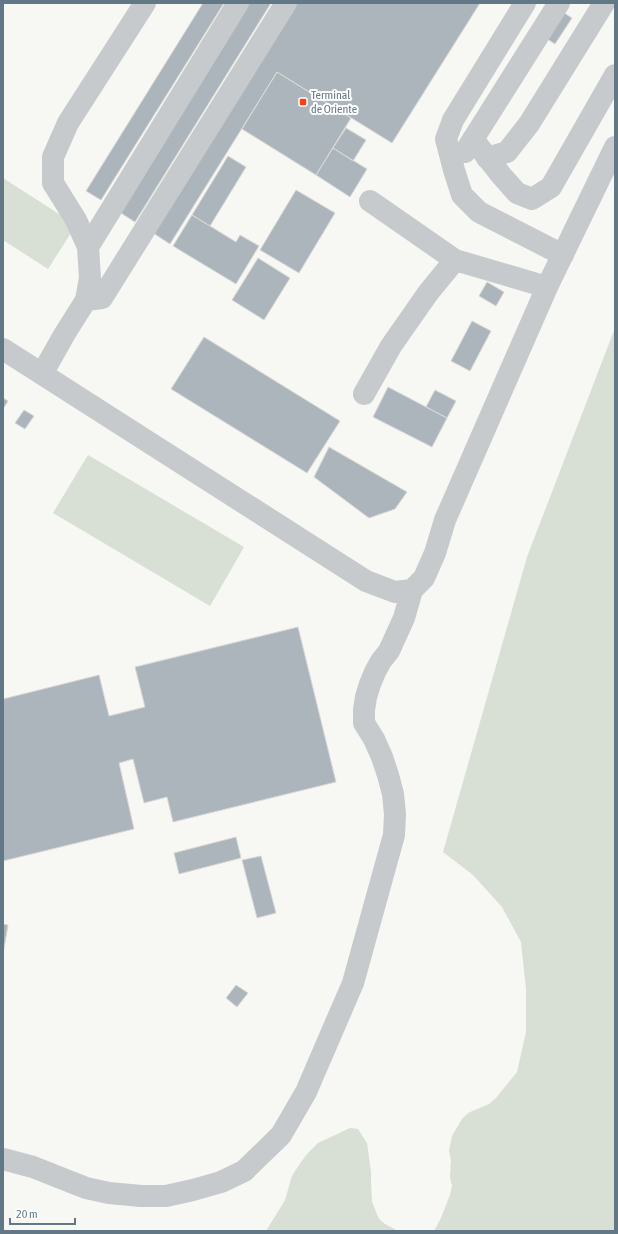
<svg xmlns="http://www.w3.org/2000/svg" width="618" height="1234" font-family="'Asap Condensed',sans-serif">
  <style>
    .green { fill: #d8dfd4 }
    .building { fill: #acb5bb; stroke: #d8d8d6 }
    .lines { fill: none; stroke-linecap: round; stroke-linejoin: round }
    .minor { stroke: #c6cacd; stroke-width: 22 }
    .poi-dot { fill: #f44216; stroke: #fff; stroke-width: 1.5 }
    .labels { text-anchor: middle; stroke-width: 4; stroke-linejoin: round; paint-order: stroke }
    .poi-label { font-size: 12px; fill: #637887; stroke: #fff; text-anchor: start }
  </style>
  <rect width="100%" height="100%" fill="#f7f7f3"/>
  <!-- green -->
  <path class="green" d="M3,178l73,47 -28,44 -45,-29z
    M615,328v903h-181l7,-13 9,-23 2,-9 -2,-9 1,-17 -2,-9 3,-15 10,-17 6,-6 21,-9 7,-6 21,-26 9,-40v-43l-5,-47 -19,-35 -29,-32 -30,-23 84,-295z
    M88,455l156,92 -34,59 -157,-93z
    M350,1128l8,1 9,14 4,29v9l1,21 7,17 6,5 13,7h-132l19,-31 7,-24 7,-11 8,-11 11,-11z"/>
  <!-- building -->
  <path class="building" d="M203,3h21l-123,197 -15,-9z
    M242,3h29l-136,219 -22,-14z
    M281,3h199l-88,140 -115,-71 -107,172 -20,-13z
    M558,9l14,9 -17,26 -14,-9z
    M277,72l74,46 -35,57 -74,-46z
    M346,128l20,12 -13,21 -20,-13z
    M333,148l34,21 -17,28 -34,-22z
    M228,156l18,11 -36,59 -18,-11z
    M296,190l39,23 -36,60 -39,-23z
    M192,215l44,27 4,-7 19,11 -23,38 -63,-38z
    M258,258l32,20 -26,42 -32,-20z
    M487,282l17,10 -8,14 -17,-10z
    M472,321l19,10 -21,40 -19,-10z
    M204,337l136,84 -33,52 -136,-84z
    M388,387l59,31 -15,29 -59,-30z
    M435,390l21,11 -9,17 -21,-11z
    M3,398l5,3 -5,8z
    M24,410l10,6 -9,13 -10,-6z
    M329,447l78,45 -12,17 -26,9 -55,-41z
    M298,627l38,155 -163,40 -6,-25 -23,6 -11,-44 -14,4 15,66 -131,32v-162l96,-24 10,41 36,-9 -10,-40z
    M236,837l5,21 -62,16 -5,-21z
    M261,856l15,57 -19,5 -15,-58z
    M3,924l5,1 -5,29z
    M236,985l12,8 -11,14 -11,-9z"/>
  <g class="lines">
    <!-- minor -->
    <path class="minor" d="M525,3l-72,117 -7,19 8,31 8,25 17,17 84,43
      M473,139l28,36 16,18 15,6 19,-12 64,-112
      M465,152l94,-149
      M487,158l20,-6 22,-28 75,-121
      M370,201l85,59 92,27
      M88,247l150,-244
      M86,300l16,-2 184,-295
      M3,349l363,232 29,11 17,-2
      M42,374l22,-39 22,-35 4,-22 -2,-31 -12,-27 -23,-37v-26l15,-34 77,-120
      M364,394l27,-48 37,-53 27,-33
      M3,1159l30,8 53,21 23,5 32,3h25l27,-6 28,-8 23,-11 37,-36 25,-43 47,-109 41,-148 1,-21 -2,-20 -5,-19 -6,-18 -8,-18 -10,-16v-13l2,-13 4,-13 5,-12 6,-11 8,-10 15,-33 8,-28 12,-12 11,-25 10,-33 102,-233 68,-140"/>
  </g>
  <!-- markers -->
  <rect class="poi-dot" x="299" y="98" width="8" height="8" rx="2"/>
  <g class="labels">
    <!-- poi labels -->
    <g class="poi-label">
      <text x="311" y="99">Terminal<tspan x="311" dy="14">de Oriente</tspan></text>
    </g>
  </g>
  <!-- border -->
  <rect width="618" height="1234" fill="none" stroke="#637887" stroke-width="8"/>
  <!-- scale -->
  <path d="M10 1218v6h65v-6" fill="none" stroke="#637887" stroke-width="2"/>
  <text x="16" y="1218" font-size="12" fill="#637887" stroke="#ffffff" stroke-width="3" paint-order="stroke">20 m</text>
</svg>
